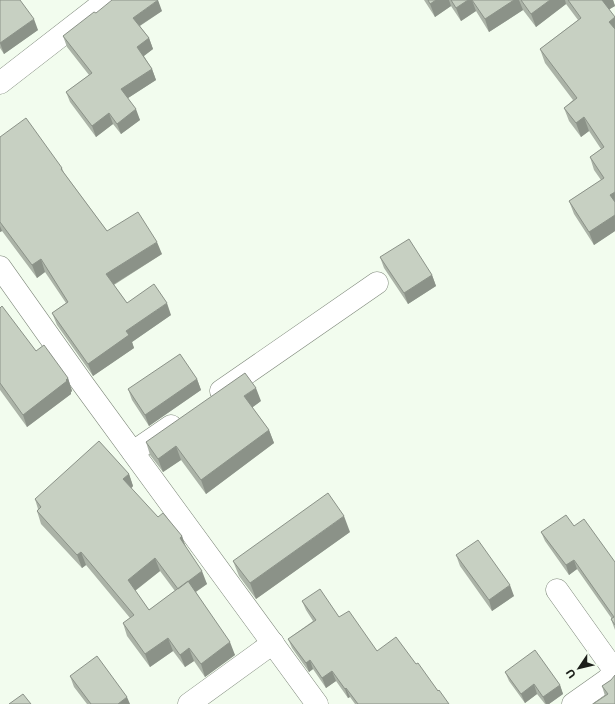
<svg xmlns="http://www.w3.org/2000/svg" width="615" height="704" font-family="Montserrat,sans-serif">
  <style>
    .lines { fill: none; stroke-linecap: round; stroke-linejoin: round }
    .street-casing { stroke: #7e877a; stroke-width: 23 }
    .secondary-casing { stroke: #7e877a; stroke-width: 23 }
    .street { stroke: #fff; stroke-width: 22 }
    .secondary { stroke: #fff; stroke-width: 22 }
    .wall { fill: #abb3a7; fill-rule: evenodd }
    .shaded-wall { fill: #8b9288 }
    .building { fill: #c7d0c2; stroke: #8b9288 }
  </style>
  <rect width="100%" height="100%" fill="#f2fcee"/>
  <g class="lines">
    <defs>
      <path id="street" d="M0,83l107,-83
        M221,391l156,-108
        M133,452l38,-26
        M557,590l55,77v7l-5,6 -34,24
        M189,704l84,-61"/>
      <path id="secondary" d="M0,267l83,117 234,320"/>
    </defs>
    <!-- street casing -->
    <use href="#street" class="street-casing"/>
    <!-- secondary casing -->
    <use href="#secondary" class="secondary-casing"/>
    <!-- street -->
    <use href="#street" class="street"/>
    <!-- secondary -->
    <use href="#secondary" class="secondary"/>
  </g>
  <!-- wall -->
  <path class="wall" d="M0,0l38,30 -34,24 -4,-6z
    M424,0h189l2,6 -6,3 6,9v213l-21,14 -20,-31 -5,-13 32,-21 -7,-10 -4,-13 11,-8 -12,-18 -8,6 -12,-16 -5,-13 9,-8 -28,-37 -5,-14 38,-29 -12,-16 -30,23 -13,-17 -34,22 -13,-21 -15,10 -10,-15 -16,11z
    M162,11l-22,15 9,12 4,11 -9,7 8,13 4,11 -28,18 12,22 -19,14 -8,-10 -17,13 -26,-35 -4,-10 23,-17 -22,-28 -4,-11 33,-23z
    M0,137l62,31 2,5 43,58 55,23 -48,31 13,18 44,12 -39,27 2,6 -41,28 -36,-51 -5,-12 14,-10 -21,-31 -8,6 -35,-47 -2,1z
    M380,257l52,18 4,11 -28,18 -24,-36z
    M0,308l36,43 32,27 4,13 -1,1v2l-44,33 -27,-37z
    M197,379l4,11 -52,36 -17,-26 -4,-11z
    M261,401l-9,6 17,23 5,13 -68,51 -25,-34 -18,12 -13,-17 -4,-13z
    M129,474l4,12 -2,3 27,28 24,19 4,11 21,37 -11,8 39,63 -30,22 -11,-16 -9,6 -12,-16 -23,16 -23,-31 -4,-13 7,-5 -44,-53 -4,3 -41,-44 -4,-13 1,-2 -3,-10zM160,571l15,20 -26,19 -14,-19z
    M574,526l41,36v68l-4,-11h1l-35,-50 -8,6 -24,-34 -4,-9z
    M350,532l-94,67 -17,-23 -6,-15z
    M456,555l58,41 -22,15 -32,-45z
    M302,601l37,16 38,34 39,13 33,40h-94l-5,-7 -2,1 -12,-17 -10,7 -13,-19 -4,3 -17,-24 -4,-9 25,-18 -7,-11z
    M505,672l55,13 3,9 -14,10h-4l-8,-10 -12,9 -16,-22z
    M70,676l60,28h-43l-13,-17z
    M611,680l4,24 -10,-8 -3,-10z"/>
  <!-- shaded-wall -->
  <path class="shaded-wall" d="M158,0l4,11 -26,17 -3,-10z
    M436,0h13l2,6 -16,11 -5,-13z
    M468,0h4l4,11 -15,10 -5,-13z
    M514,0h5l4,10 -34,22 -4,-13z
    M550,0h15l1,4 -30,23 -5,-13z
    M601,0h12l2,6 -10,6z
    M615,17v17l-6,-12z
    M34,19l4,11 -34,24 -4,-11z
    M149,38l4,11 -12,9 -4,-11z
    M152,69l4,11 -31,20 -4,-11z
    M136,109l4,11 -19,14 -4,-10z
    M109,113l4,11 -17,13 -4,-11z
    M584,117l5,14 -8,6 -5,-14z
    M615,192v16l-5,-13z
    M615,215v16l-21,14 -5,-13z
    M0,226l2,5 -2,1z
    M157,242l5,12 -51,32 -5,-12z
    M41,259l4,13 -8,6 -5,-13z
    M432,275l4,11 -28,18 -4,-11z
    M167,303l4,12 -39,27 2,6 -41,28 -5,-12 38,-33z
    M68,378l4,13 -1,1v2l-44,33 -4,-12z
    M197,379l4,11 -52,36 -4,-11z
    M256,388l5,13 -12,9 -5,-14z
    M269,430l5,13 -68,51 -5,-14z
    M176,446l5,14 -18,12 -5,-13z
    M129,474l4,12 -6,6 -4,-13z
    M344,516l6,16 -94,67 -6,-16z
    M182,536l4,13 -6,-11z
    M81,552l5,13 -4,3 -5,-13z
    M155,558l5,13 -28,22 -4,-13z
    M574,560l3,9 -8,6 -3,-10z
    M202,571l5,13 -25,17 -4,-12z
    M510,585l4,11 -22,15 -3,-11z
    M168,638l5,13 -23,16 -5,-13z
    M230,642l5,13 -30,22 -4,-13z
    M189,648l5,13 -9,6 -5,-12z
    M310,660l3,9 -4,3 -3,-9z
    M332,671l4,10 -10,7 -4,-10z
    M534,684l3,10 -12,9 -4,-9z
    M560,685l3,9 -14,10h-3l-3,-7z
    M346,688l4,9 -2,1 -3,-9z
    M127,697l3,7h-12z"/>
  <!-- building -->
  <path class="building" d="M0,0h20l14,19 -34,24z
    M112,0h46l-25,18 16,20 -12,9 15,22 -31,20 15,20 -19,15 -8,-11 -17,13 -26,-34 26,-19 -29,-37 31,-24 2,1z
    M428,0h8l-6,4z
    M451,0h17l-12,8z
    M472,0h42l-29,19z
    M521,0h29l-19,14z
    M568,0h34l13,17 -6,5 6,7v163l-5,3 5,7v13l-26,17 -20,-31 35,-23 -14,-21 14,-10 -20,-30 -8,6 -12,-15 13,-10 -37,-49 41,-31z
    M26,118l36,50 -1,1 46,62 31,-19 19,30 -51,32 21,29 27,-19 13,19 -41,28 3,4 -41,29 -36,-51 16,-11 -27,-43 -9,6 -32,-43v-85z
    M409,239l23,36 -28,18 -24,-36z
    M2,306l34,45 8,-6 24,33 -2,2 1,1 -44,34 -23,-32v-75z
    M180,354l17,25 -52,36 -17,-26z
    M245,373l11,15 -12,8 25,34 -68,50 -25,-34 -18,13 -12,-17z
    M99,441l30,33 -6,5 35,38 5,-4 19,23 -2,2 22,33 -24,18 -23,-31 -27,22 21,30 39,-29 42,61 -29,22 -12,-16 -9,7 -12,-17 -23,16 -22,-31 11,-8 -53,-63 -4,3 -40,-44 4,-4 -6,-8z
    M328,493l16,23 -94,67 -17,-22z
    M566,515l8,11 10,-7 31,43v63l-4,-6 3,-2 -40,-57 -8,5 -25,-33z
    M478,540l32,45 -21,15 -33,-45z
    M320,589l19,28 10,-6 28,40 19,-14 20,27 2,-1 20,28 1,-1 10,14h-91l-12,-16 -1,1 -13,-18 -10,7 -12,-18 -4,3 -18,-24 28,-19 -14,-19z
    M535,650l25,35 -17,12 -9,-13 -13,10 -16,-22z
    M97,656l30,41 -9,7h-27l-21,-28z
    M615,675v29h-22l15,-10 -6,-8 9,-6z
    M23,694l8,10h-22z"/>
  <!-- north arrow -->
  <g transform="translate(579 668) rotate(235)" stroke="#f2fcee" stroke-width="3" paint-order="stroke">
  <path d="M0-3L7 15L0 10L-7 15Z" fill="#1c1f1a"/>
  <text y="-6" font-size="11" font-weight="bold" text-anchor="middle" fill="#1c1f1a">U</text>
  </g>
</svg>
